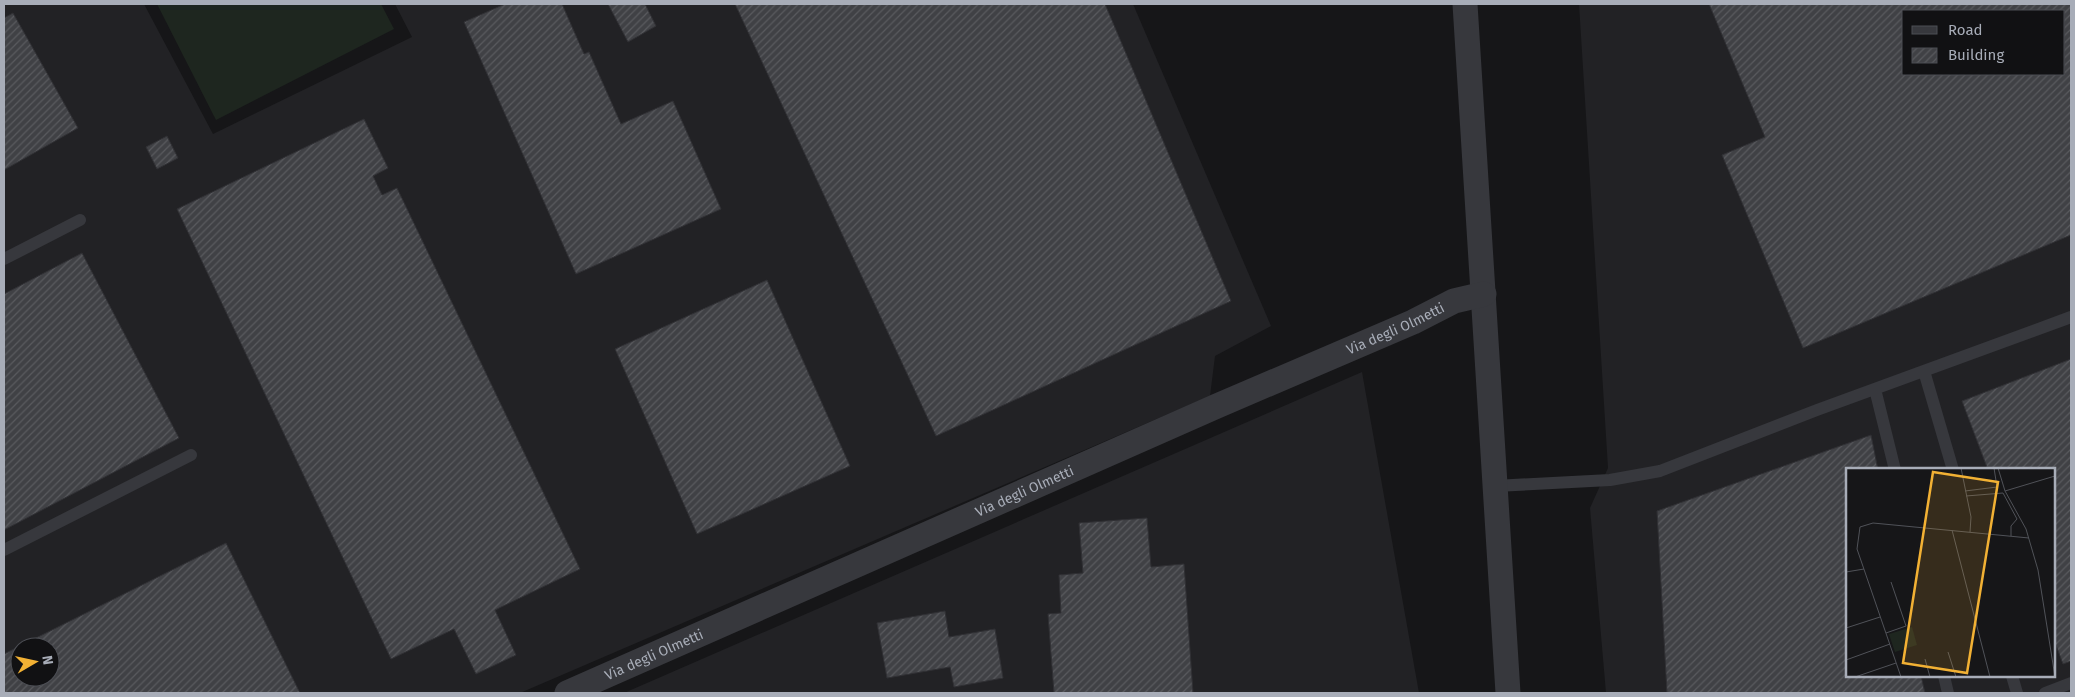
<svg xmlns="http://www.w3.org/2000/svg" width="2075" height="697" font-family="'Fira Sans',sans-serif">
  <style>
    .built { fill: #222225; fill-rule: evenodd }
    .grass { fill: #1e261f }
    .building { fill: url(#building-hatch); stroke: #303034; fill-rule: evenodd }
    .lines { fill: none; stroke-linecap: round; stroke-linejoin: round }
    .service { stroke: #37383d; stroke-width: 12 }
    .minor { stroke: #37383d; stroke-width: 25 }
    .labels { text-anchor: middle; stroke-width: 4; stroke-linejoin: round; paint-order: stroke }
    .street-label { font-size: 14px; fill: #a8adb8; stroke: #111113 }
    .inset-road { fill: none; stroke: #505258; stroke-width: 1 }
    .view { fill: #f2b134; fill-opacity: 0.15; stroke: #f2b134; stroke-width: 2.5 }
    .inset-edge { fill: none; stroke: #a8adb8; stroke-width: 2.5 }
  </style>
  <defs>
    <pattern id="building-hatch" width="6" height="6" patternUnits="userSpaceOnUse" patternTransform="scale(1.25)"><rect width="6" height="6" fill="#404145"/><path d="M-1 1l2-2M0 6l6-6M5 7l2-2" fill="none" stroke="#595a5e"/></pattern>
  </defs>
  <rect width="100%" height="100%" fill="#161618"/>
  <!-- built -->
  <path class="built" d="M4,4h140l69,130 199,-97 -17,-33h738l138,322 -56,30 -5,40 -690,297h-516zM20,647h30v30h-30z
    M1579,4h492v689h-465l-16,-185 18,-40zM1904,11h160v63h-160zM1848,470h206v206h-206z
    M1362,372l57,321h-795z"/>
  <!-- grass -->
  <path class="grass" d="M157,4h224l13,25 -178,91z"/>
  <!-- building -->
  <path class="building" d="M505,4h57l22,50 5,-2 32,72 52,-23 48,108 -145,65 -112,-252z
    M608,4h37l11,22 -28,16z
    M735,4h370l126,297 -295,135z
    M1709,4h362v231l-268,113 -81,-193 43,-18zM1904,11h160v63h-160z
    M13,13l65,115 -74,42v-152z
    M364,119l24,49 -15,8 9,19 15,-7 183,381 -85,41 21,45 -40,19 -22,-45 -63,30 -214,-450z
    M167,136l11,22 -21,11 -11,-22z
    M82,253l97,185 -175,92v-236z
    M767,280l83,186 -153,68 -82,-185z
    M2071,359v302l-8,3 -9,-24v-170h-66l-26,-69z
    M1871,435l7,35h-30v206h73l4,17h-258l-10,-182z
    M1147,518l4,49 33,-3 9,129h-139l-6,-79 13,-1 -2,-38 24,-2 -4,-50z
    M226,543l74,150h-296v-39zM20,647h30v30h-30z
    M945,611l4,26 46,-8 8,49 -49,9 -4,-20 -63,11 -10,-55z"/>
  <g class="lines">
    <!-- service -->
    <path class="service" d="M4,259l76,-39
      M1924,371l29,99
      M1875,389l20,81
      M1495,486l115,-6 50,-9 157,-61 254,-93
      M4,550l187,-95
      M1944,676l4,17
      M2012,676l5,17
      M2045,693l26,-10"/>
    <!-- minor -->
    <g class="minor">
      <path d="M1465,4l43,689"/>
      <path id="s1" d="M567,693l650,-287 196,-84 41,-21 30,-7"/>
    </g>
  </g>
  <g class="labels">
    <!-- street labels -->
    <g class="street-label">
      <text dy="5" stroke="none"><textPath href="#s1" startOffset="905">Via degli Olmetti</textPath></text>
      <text dy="5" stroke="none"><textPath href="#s1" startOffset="500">Via degli Olmetti</textPath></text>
      <text dy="5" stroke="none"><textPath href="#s1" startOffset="95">Via degli Olmetti</textPath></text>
    </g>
  </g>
  <!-- overview -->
  <g transform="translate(1846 468)">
    <rect width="209" height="209" fill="#161618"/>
    <path d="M66,159l5,18 -22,7 -6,-18z" fill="#1e261f"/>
    <path class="inset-road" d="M115,0l10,49 -1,15M152,0l7,23 21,38 12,41 17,107M119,23l32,-4 -3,-19M159,23l50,-15M120,28l37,-3 14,26 -6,7v10M106,62l38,147M0,104l18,-3M0,160l34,-11M40,165l20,-7 -15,-44M102,184l8,25M79,191l5,18M0,192l44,-16M9,209l41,-14M55,209l-44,-128 3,-22 13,-4 156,15"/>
    <path class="view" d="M87,4l65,10 -31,191 -64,-10z"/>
    <rect width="209" height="209" class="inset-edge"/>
  </g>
  <!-- border -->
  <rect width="2075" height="697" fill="none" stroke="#a8adb8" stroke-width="10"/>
  <!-- legend -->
  <rect x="1902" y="10" width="162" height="65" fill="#111113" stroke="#4d4f55"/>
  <rect x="1912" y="26" width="25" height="8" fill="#37383d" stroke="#4d4f55"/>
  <text x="1948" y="35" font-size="15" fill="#a8adb8">Road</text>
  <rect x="1912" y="48" width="25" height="15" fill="url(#building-hatch)" stroke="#4d4f55"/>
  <text x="1948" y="60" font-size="15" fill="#a8adb8">Building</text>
  <!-- north arrow -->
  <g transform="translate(35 662) rotate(81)"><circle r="24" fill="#111113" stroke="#4d4f55"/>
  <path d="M0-4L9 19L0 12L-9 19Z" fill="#f2b134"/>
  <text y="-8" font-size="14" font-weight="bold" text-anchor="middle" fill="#a8adb8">N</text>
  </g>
</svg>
